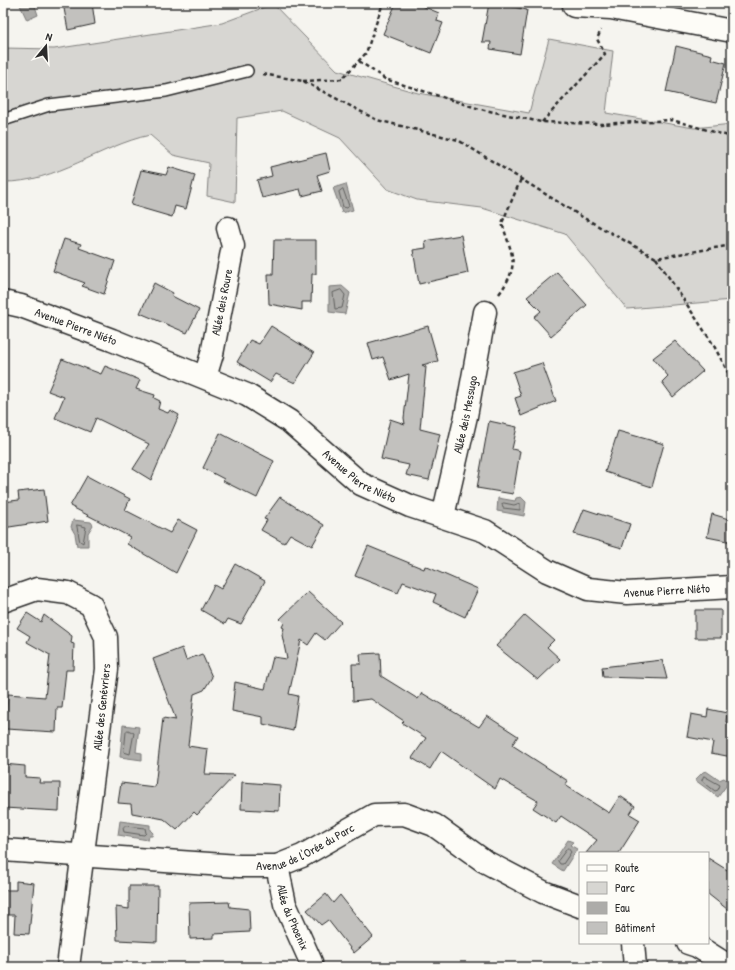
<svg xmlns="http://www.w3.org/2000/svg" width="735" height="970" font-family="'Patrick Hand',sans-serif">
  <style>
    .green { fill: #d7d6d2; stroke: #81807e }
    .water { fill: #adaca9; stroke: #797877 }
    .lines { fill: none; stroke-linecap: round; stroke-linejoin: round }
    .shore { stroke: #5f5f5d; stroke-width: 1 }
    .building { fill: #c2c1be; stroke: #2b2b2b }
    .lane-casing { stroke: #2b2b2b; stroke-width: 14 }
    .street-casing { stroke: #2b2b2b; stroke-width: 25 }
    .path { stroke: #2b2b2b; stroke-width: 2.5; stroke-dasharray: 4 3; stroke-linecap: butt }
    .lane { stroke: #fdfcf7; stroke-width: 11 }
    .street { stroke: #fdfcf7; stroke-width: 22 }
    .labels { text-anchor: middle; stroke-width: 3; stroke-linejoin: round; paint-order: stroke }
    .street-label { font-size: 12px; fill: #2b2b2b; stroke: #fdfcf7 }
  </style>
  <rect width="100%" height="100%" fill="#f5f4ef"/>
  <filter id="ink" filterUnits="userSpaceOnUse"><feTurbulence type="fractalNoise" baseFrequency=".025" numOctaves="2"/><feDisplacementMap in="SourceGraphic" scale="8" xChannelSelector="R" yChannelSelector="G"/><feConvolveMatrix kernelMatrix="1 2 1 2 8 2 1 2 1" color-interpolation-filters="sRGB"/></filter>
  <g filter="url(#ink)">
    <!-- green -->
    <path class="green" d="M273,4l64,66 81,23 111,20 20,-74 64,12 -7,62 88,15 38,-4v176l-105,9 -62,-75 -83,-26 -65,-8 -30,-11 -47,-51 -58,-27 -45,7 -2,84 -28,-6 2,-33 -36,-8 -23,-20c-51,11 -94,48 -147,47v-134l51,1 168,-26z"/>
    <!-- water -->
    <path class="water" d="M19,3h15l4,12 -11,5z
      M346,184l7,26 -11,3 -9,-25z
      M342,286l8,7 -5,21 -16,-2v-25z
      M521,497l5,5 -2,14 -27,-5 1,-13 17,3 1,-3z
      M73,520l18,2 2,3 -5,8v13h-11l-2,-12 -4,-7z
      M123,725l16,2 -3,25 6,1v7l-22,-3z
      M706,771l13,9 5,-2 5,4 -11,15 -23,-17 8,-8z
      M120,821l30,4v5l3,3 -1,3h-3l-1,4 -30,-5z
      M568,840l5,2 -3,3 7,4 -14,22 -11,-7z"/>
    <g class="lines">
      <!-- shore -->
      <path class="shore" d="M343,189l6,17 -2,2 -4,-1 -4,-15z
        M341,290l4,5 -3,13 -7,1 -2,-16z
        M504,503l10,2 6,-2v7l-17,-2 -1,-4z
        M77,525l9,2 -3,16 -3,-2z
        M128,730l6,3 -4,21 -6,-2 2,-20z
        M704,776l16,9 -2,5 -3,1 -13,-10z
        M125,826l20,2 1,5 -2,2 -20,-3 -1,-4z
        M568,848l3,4 -8,12h-3l-2,-3z"/>
    </g>
    <!-- building -->
    <path class="building" d="M63,3h29l3,21 -27,6z
      M396,3h19l24,10 -2,8 6,2 -12,30 -48,-19z
      M489,3h20v3l18,4 -7,44 -30,-5 1,-7h-9z
      M676,46l36,9 -1,4 15,4 -10,40 -50,-11z
      M326,153l4,18 -13,4 5,16 -20,5 -2,-7 -38,9 -5,-18 15,-4 -2,-9z
      M169,167l26,8 -9,34 -11,-3 -3,11 -41,-12 10,-35 25,5z
      M461,235l7,38 -49,11 -6,-34 13,-2 -1,-7z
      M64,239l17,5 -2,4 36,13 -11,33 -22,-8 3,-3 -32,-12z
      M274,240h42v34h-4l-1,28h-9v8l-33,-6 -1,-30h5z
      M557,272l30,33 -36,31 -17,-19 7,-6 -14,-14z
      M154,283l19,10 -1,3 27,14 -12,23 -47,-20z
      M271,326l43,27 -19,30 -19,-9 -6,8 -33,-20 13,-22 9,4z
      M428,326l10,35 -16,4 4,2 -6,62 20,5 -11,46 -23,-5 3,-10 -28,-6 9,-40 15,5 -1,-6 5,-44 -18,6 -8,-23 -10,3 -5,-17z
      M675,341l28,30 -30,26 -11,-15 6,-6 -15,-18z
      M62,359l39,15 4,-8 35,14 -4,9 19,6 -1,3 6,3 -2,8 10,4 2,-3 9,5 -28,65 -18,-11 16,-25 -53,-26 -6,14 -35,-14 9,-21 -16,-6z
      M542,363l14,38 -35,15 -6,-18 6,-2 -8,-24z
      M489,421l28,6 -5,22 8,2 -7,43 -36,-6z
      M618,431l46,13 -12,43 -47,-15z
      M220,433l54,28 -17,37 -34,-17 1,-2 -21,-11z
      M87,476l43,23 -5,11 45,23 8,-13 19,10 -21,43 -49,-29 3,-7 -60,-31z
      M44,489l4,32 -45,7v-26l16,-2 -1,-8z
      M280,497l44,28 -12,21 -22,-12 -6,9 -23,-13 6,-10 -3,-1z
      M584,509l46,15 -8,24 -48,-14z
      M712,514l20,6v22l-25,-5z
      M368,546l56,23 1,-3 53,23 -13,28 -32,-15 3,-8 -33,-12 -5,11 -43,-17z
      M235,564l30,17 -24,43 -13,-5 -3,5 -24,-14 13,-25 7,4z
      M308,592l33,30 -16,18 -9,-7 -8,12 -7,-5 -12,54 9,2 -5,35 -30,-7v-7l-31,-6 3,-29 30,7 8,-32 14,2 -5,-24 2,-7 -2,-1 2,-4 -4,-4z
      M695,610h26v28h-26z
      M27,613l14,9 3,-7 28,21 -1,7 3,1 -1,26h-7l-4,38h-5l-1,24 -50,-3 2,-35 37,3 5,-42 -23,-13 3,-6 -13,-8z
      M525,615l29,25 -7,7 13,12 -22,21 -42,-34z
      M182,648l4,12 16,-6 10,23 -8,13 -10,4 -6,52 20,3 -3,25 30,1 -38,40 -3,-3 -17,18 -13,-11 -32,-6 -1,-9 -13,-1 3,-20 34,4 8,-69 13,2 -23,-61z
      M380,653l1,23 37,23 4,-6 57,34 8,-11 31,20 -6,9 56,36 -3,4 44,28 11,-17 15,10 -5,8 10,6 -21,33h-33l11,-13 -36,-24 -5,7 -23,-15 5,-7 -38,-22 -5,10 -54,-38 -11,18 -18,-11 14,-20 -24,-15 2,-2 -33,-22 -18,2 -1,-37h9l-1,-10z
      M662,660l5,19 -64,-2 -1,-10z
      M708,709l19,4 -1,9 6,2v33l-21,-4 2,-11 -26,-5 4,-23 16,3z
      M3,764l22,2v11l15,1 -1,5h21l-1,28 -56,-3z
      M242,782l38,3 -1,26 -38,-2z
      M708,858l24,15v40l-24,-19z
      M16,881l18,2 -5,51 -15,-1 1,-18h-12v-25h13z
      M129,886h29l-1,56 -40,-2 -1,-33 13,2z
      M326,894l7,9 7,-8 33,42 -19,16 -26,-33 -7,5 -14,-15z
      M229,902l1,5 19,2 1,23 -36,2v4l-24,1 -1,-36z"/>
    <g class="lines">
      <defs>
        <path id="lane" d="M3,120l46,-15 117,-14 81,-20"/>
        <g id="street">
          <path d="M574,6l37,2 121,23"/>
          <path id="s1" d="M3,302l18,4 91,34 135,55 42,26 72,63 49,22 75,25 62,40 41,18 39,4 105,-6"/>
          <path id="s2" d="M205,377l7,-23 21,-108 -5,-18"/>
          <path id="s3" d="M443,516l23,-100 19,-104"/>
          <path d="M3,601l34,-12 31,4 23,12 15,32 1,32 -39,298"/>
          <path id="s4" d="M3,850l236,16h38l25,-10 72,-41 30,-1 30,11 50,36 59,31 37,14"/>
          <path id="s5" d="M277,866l8,38 26,58v5"/>
          <path d="M633,943l2,24"/>
          <path d="M688,943l9,3 33,21"/>
        </g>
      </defs>
      <!-- lane casing -->
      <use href="#lane" class="lane-casing"/>
      <!-- street casing -->
      <use href="#street" class="street-casing"/>
      <!-- path -->
      <path class="path" d="M359,61l26,18 95,30 61,13 60,2 71,-4 60,17
        M263,74l40,7 74,39 81,20 126,78 72,40 76,-13
        M303,81l39,-2 24,-26 17,-50
        M542,122l63,-68 -8,-15 4,-9
        M656,258l57,86 19,36
        M499,294c22,-30 13,-38 3,-71l19,-44"/>
      <!-- lane -->
      <use href="#lane" class="lane"/>
      <!-- street -->
      <use href="#street" class="street"/>
    </g>
  </g>
  <g class="labels">
    <!-- street labels -->
    <g class="street-label">
      <text dy="4" stroke="none"><textPath href="#s2" startOffset="77">Allée deis Roure</textPath></text>
      <text dy="4" stroke="none"><textPath href="#s1" startOffset="77">Avenue Pierre Niéto</textPath></text>
      <text dy="4" stroke="none"><textPath href="#s3" startOffset="104">Allée deis Messugo</textPath></text>
      <text dy="4" stroke="none"><textPath href="#s1" startOffset="401">Avenue Pierre Niéto</textPath></text>
      <text dy="4" stroke="none"><textPath href="#s1" startOffset="737">Avenue Pierre Niéto</textPath></text>
      <text transform="translate(102 707) rotate(-84)" y="4">Allée des Genévriers</text>
      <text dy="4" stroke="none"><textPath href="#s4" startOffset="307">Avenue de l'Orée du Parc</textPath></text>
      <text dy="4" stroke="none"><textPath href="#s5" startOffset="54">Allée du Phoenix</textPath></text>
    </g>
  </g>
  <!-- margin -->
  <rect width="735" height="970" fill="none" stroke="#fdfcf7" stroke-width="16"/>
  <rect x="8" y="8" width="719" height="954" fill="none" stroke="#2b2b2b" stroke-width="1.5" filter="url(#ink)"/>
  <!-- legend -->
  <rect x="579" y="852" width="130" height="92" fill="#fdfcf7" stroke="#a9a8a5"/>
  <rect x="587" y="865" width="20" height="6" fill="#fdfcf7" stroke="#a9a8a5"/>
  <text x="615" y="872" font-size="12" fill="#2b2b2b">Route</text>
  <rect x="587" y="882" width="20" height="12" fill="#d7d6d2" stroke="#a9a8a5"/>
  <text x="615" y="892" font-size="12" fill="#2b2b2b">Parc</text>
  <rect x="587" y="902" width="20" height="12" fill="#adaca9" stroke="#a9a8a5"/>
  <text x="615" y="912" font-size="12" fill="#2b2b2b">Eau</text>
  <rect x="587" y="922" width="20" height="12" fill="#c2c1be" stroke="#a9a8a5"/>
  <text x="615" y="932" font-size="12" fill="#2b2b2b">Bâtiment</text>
  <!-- north arrow -->
  <g transform="translate(46 46) rotate(18)" stroke="#fdfcf7" stroke-width="3" paint-order="stroke">
  <path d="M0-3L7 15L0 10L-7 15Z" fill="#2b2b2b"/>
  <text y="-6" font-size="11" font-weight="bold" text-anchor="middle" fill="#2b2b2b">N</text>
  </g>
</svg>
